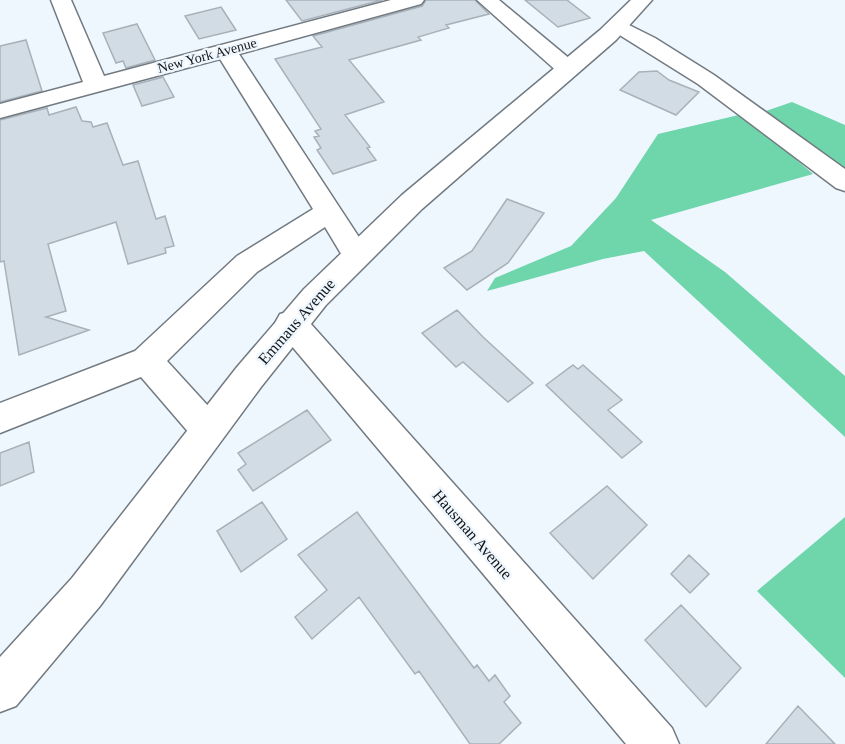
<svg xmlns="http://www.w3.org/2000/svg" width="845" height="744" font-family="Georgia,serif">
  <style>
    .forest { fill: #6fd5ab }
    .building { fill: #d2dce4; stroke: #a8b1b9; stroke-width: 1.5 }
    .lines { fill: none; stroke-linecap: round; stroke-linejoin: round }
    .minor-casing { stroke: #727a81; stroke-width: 3 }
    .major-casing { stroke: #727a81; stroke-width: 3 }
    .minor { fill: #fff; fill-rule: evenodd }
    .major { fill: #fff; fill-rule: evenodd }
    .labels { text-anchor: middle; stroke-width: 5; stroke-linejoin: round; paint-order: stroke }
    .far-street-label { font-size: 14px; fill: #131619; stroke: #eff7fe }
    .street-label { font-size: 16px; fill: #131619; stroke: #eff7fe }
  </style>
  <rect width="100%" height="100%" fill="#eff7fe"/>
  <!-- forest -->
  <path class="forest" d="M792,102l53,23v45l-82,-58z
    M743,114l70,60 -162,46 74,52 120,104v61l-201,-186 -41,8 -116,32 8,-13 76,-32 45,-48 42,-64z
    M845,517v161l-88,-87z"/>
  <!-- building -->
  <path class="building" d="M286,0h96l-80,21z
    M426,0h49l14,14 -43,11 3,3 -31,9 3,3 -72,20 35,42 -39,13 25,32 -3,1 9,12 -43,14 -16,-24 4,-2 -7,-11 5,-1 -4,-5 6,-2 -46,-70 47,-12 -9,-11 109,-30z
    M525,0h42l23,18 -32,9z
    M221,7l15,23 -37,9 -14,-23z
    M137,24l18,36 -29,8 -3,-7 -7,2 -13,-30z
    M26,40l16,51 -42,11v-56z
    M657,71l12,9 30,12 -23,23 -56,-25 19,-18z
    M163,77l11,20 -32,9 -9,-21z
    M76,107l6,14 9,1 2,5 14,-4 16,42 15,-4 18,58 9,-3 9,30 -9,2 1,5 -38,11 -12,-42 -68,22 18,67 -20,6 43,13 -70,25 -15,-94 -4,1v-142l47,-12 2,7z
    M507,199l37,14 -36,50 -41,27 -23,-22 28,-17z
    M457,310l26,27 50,46 -25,19 -45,-40 -7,5 -34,-34z
    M573,365l5,4 5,-4 39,35 -14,10 34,32 -20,16 -76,-73z
    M307,410l24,30 -78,51 -15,-21 8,-6 -8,-11z
    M29,442l5,30 -34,14v-33z
    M607,486l40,39 -54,54 -43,-46z
    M262,502l25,37 -46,33 -24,-41z
    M357,512l117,156 3,-3 12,16 6,-6 15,21 -6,6 17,21 -22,21h-29l-51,-73 -4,3 -56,-77 -47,42 -17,-22 32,-27 -29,-35z
    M689,555l20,19 -19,19 -19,-19z
    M681,605l60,63 -35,39 -61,-67z
    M798,706l37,38h-69z"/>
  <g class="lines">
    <defs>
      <path id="minor" d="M51,0h20l33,76 287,-76h33l-3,4 -182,50 131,200 -4,8 -10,3 -10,-3 -21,-35 -68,45 -90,89 53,58 6,11 -6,11 -12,5 -12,-5 -55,-64 -141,56v-30l135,-52 102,-95 76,-47 -93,-150 -220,59v-14l83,-22z
        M477,0h22l77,64 3,5 -3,5h-16z
        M617,19l38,19 59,37 131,94v22l-9,-3 -138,-104 -88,-55 -4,-4 4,-4z
        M291,311l11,3 370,414 7,16h-53l-346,-412 -5,-9 5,-9z"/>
      <path id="major" d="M631,0h21l-36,40 -194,169 -96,96 -65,82 -161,219 -84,100 -16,6v-55l72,-79 165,-211 67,-78 98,-94 198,-165z"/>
    </defs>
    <!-- minor casing -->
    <use href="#minor" class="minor-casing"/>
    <!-- major casing -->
    <use href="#major" class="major-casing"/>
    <!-- minor -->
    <use href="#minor" class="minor"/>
    <!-- major -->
    <use href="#major" class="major"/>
  </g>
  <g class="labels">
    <!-- far-street labels -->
    <g class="far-street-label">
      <text transform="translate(207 55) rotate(-15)" y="5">New York Avenue</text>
    </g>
    <!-- street labels -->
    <g class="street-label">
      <text transform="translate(296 321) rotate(-49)" y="6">Emmaus Avenue</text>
      <text transform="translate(473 534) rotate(49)" y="6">Hausman Avenue</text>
    </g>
  </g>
</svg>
